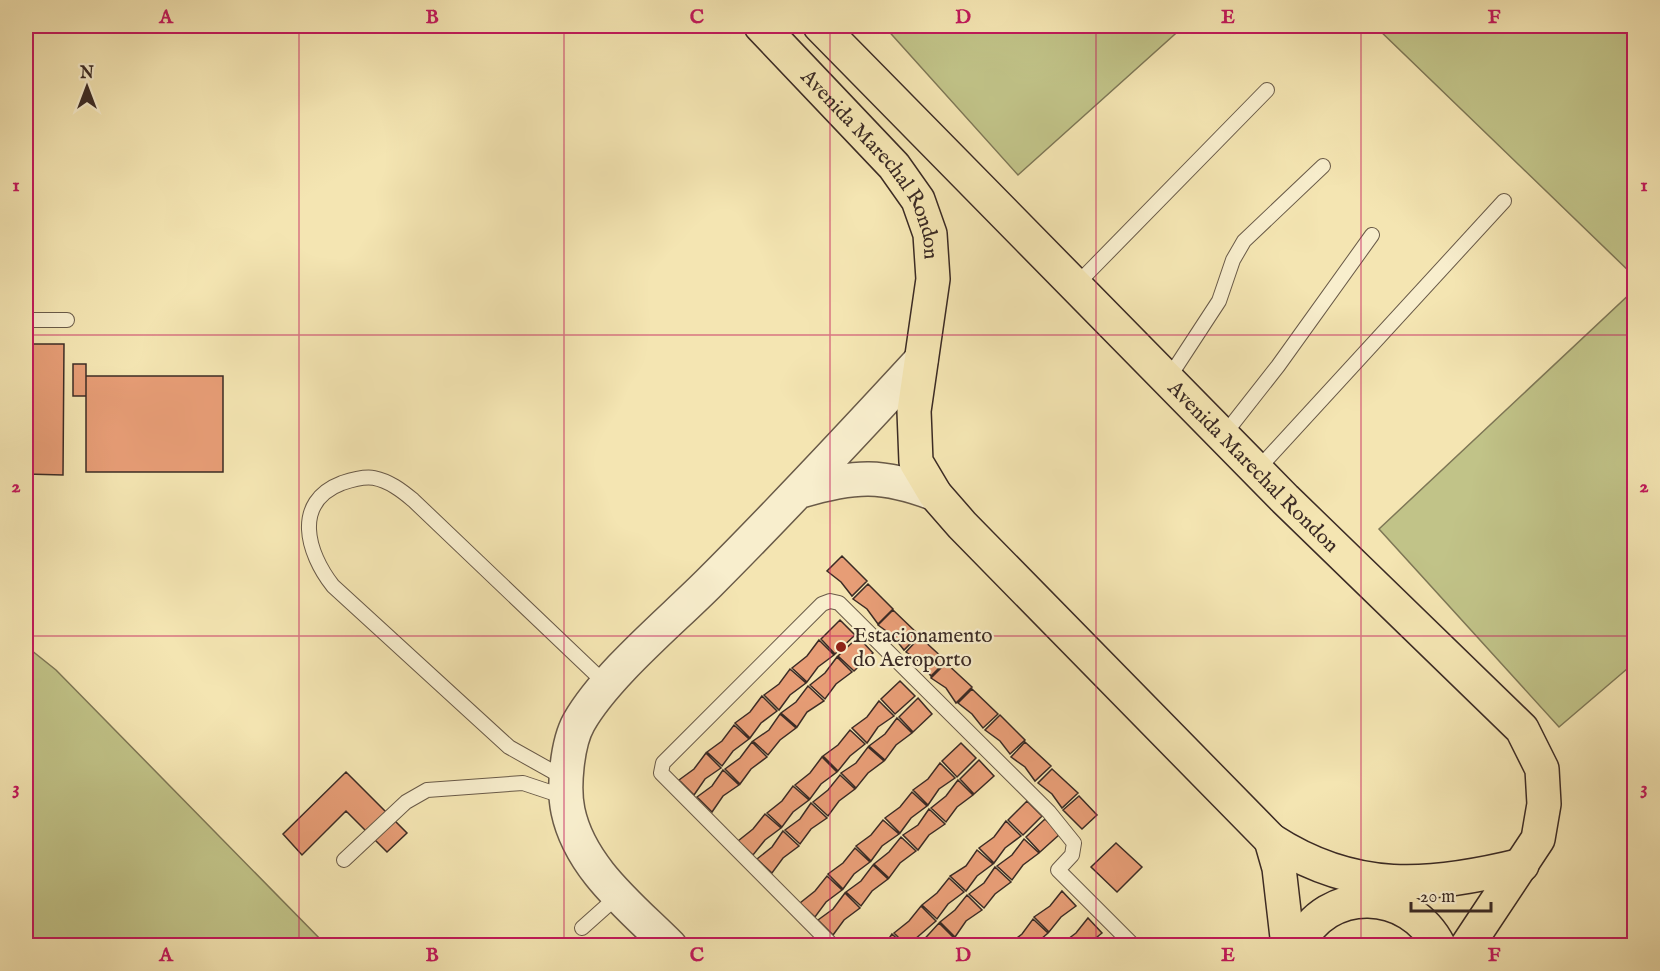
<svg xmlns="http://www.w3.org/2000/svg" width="1660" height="971" font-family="'IM FELL English',serif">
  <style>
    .green { fill: #c1c388; stroke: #7e7756; stroke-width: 1.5 }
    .building { fill: #e79d76; stroke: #3b2b25; stroke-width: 1.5 }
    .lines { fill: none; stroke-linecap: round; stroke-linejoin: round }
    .service-casing { stroke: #695a48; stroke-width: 16 }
    .tertiary-casing { stroke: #695a48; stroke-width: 36 }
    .primary-casing { stroke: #3b2b25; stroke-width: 36 }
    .service { stroke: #f8eecd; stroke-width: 14 }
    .tertiary { stroke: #f8eecd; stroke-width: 33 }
    .primary { stroke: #f4e5b2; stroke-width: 33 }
    .grid { fill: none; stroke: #c2185b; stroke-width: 1.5; stroke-opacity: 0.55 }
    .poi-dot { fill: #8f2418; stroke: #f8eecd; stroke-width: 2 }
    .labels { text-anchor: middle; stroke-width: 4.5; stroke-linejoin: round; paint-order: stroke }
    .street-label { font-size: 21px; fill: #3b2b25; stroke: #f8eecd }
    .poi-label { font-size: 21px; fill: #3b2b25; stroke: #f8eecd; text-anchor: start }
    .neatline { fill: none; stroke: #c2185b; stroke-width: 2 }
    .grid-label { font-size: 20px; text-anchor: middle; font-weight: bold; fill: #c2185b }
  </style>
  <rect width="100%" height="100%" fill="#f4e5b2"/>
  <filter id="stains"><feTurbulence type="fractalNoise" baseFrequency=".00333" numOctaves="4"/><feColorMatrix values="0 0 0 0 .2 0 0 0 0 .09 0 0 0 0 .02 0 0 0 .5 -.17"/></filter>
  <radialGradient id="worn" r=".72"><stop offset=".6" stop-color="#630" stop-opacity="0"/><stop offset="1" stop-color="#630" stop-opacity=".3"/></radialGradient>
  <!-- green -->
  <path class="green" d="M884,26h300l-166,149z
    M1375,26h259v250z
    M1634,290v373l-75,64 -180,-198z
    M26,646l30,24 270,275h-300z"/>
  <!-- building -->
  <path class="building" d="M26,344h38l-1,131 -37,-1z
    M73,364h13v32h-13z
    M86,376h137v96h-137z
    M842,556l25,25 -15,15 -11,-14 -14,-11z
    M868,584l25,25 -15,15 -11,-15 -14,-10z
    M893,610l26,25 -15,15 -11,-14 -15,-11z
    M840,620l15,15 -20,19 -14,-15z
    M858,637l15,16 -19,18 -16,-15z
    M920,637l26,24 -15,15 -11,-14 -14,-10z
    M819,640l15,15 -16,12 -11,15 -15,-14 15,-12z
    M837,657l15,15 -16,12 -11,15 -15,-14 15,-12z
    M946,663l26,24 -16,16 -10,-15 -15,-10z
    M790,669l16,14 -16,12 -11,15 -15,-15 15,-11z
    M900,681l15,15 -20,18 -14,-15z
    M808,686l16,15 -17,11 -10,15 -16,-14 15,-11z
    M972,689l26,25 -15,14 -11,-14 -14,-11z
    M762,696l15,15 -16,12 -11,15 -15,-15 15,-11z
    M918,698l14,16 -19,18 -14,-15z
    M879,701l15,15 -16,11 -11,16 -15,-15 15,-11z
    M780,714l16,14 -16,12 -12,15 -15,-14 16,-11z
    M1000,715l25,25 -15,14 -10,-13 -15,-11z
    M897,718l15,15 -16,12 -11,15 -16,-14 16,-12z
    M734,725l15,14 -16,12 -11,15 -15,-14 15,-11z
    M850,730l15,14 -15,12 -12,15 -15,-15 15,-11z
    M752,742l15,15 -16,12 -11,15 -15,-15 15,-11z
    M1025,742l26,24 -16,15 -10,-14 -14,-10z
    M961,743l15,15 -19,19 -15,-16z
    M868,747l16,14 -16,12 -12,15 -15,-15 15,-10z
    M706,753l15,15 -16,11 -11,16 -15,-15 15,-11z
    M822,757l15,15 -16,12 -11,15 -15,-14 15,-12z
    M979,760l15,16 -20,18 -14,-15z
    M940,763l15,15 -16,11 -11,16 -15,-15 15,-11z
    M1052,769l26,24 -16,15 -10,-14 -14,-11z
    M723,770l16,15 -16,11 -11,16 -15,-15 15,-11z
    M346,772l61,61 -20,19 -41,-41 -44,44 -19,-21z
    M840,775l15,14 -16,12 -11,15 -15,-14 15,-12z
    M958,780l15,15 -16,12 -11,15 -15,-14 15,-12z
    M793,786l16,14 -16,12 -11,15 -15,-14 15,-12z
    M912,792l15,14 -16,12 -11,15 -15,-15 15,-11z
    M1079,796l18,19 -15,14 -19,-19z
    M1027,801l15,15 -19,19 -15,-15z
    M811,803l16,15 -16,11 -11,15 -15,-14 15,-11z
    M929,809l16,15 -16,11 -11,15 -15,-15 15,-10z
    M765,814l16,14 -16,12 -12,15 -15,-14 15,-12z
    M1045,819l15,15 -20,18 -14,-15z
    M883,820l16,14 -17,12 -11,15 -15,-15 15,-11z
    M1006,821l15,15 -16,12 -11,15 -15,-15 15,-11z
    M783,831l16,15 -16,12 -11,15 -15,-14 15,-12z
    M901,837l15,14 -16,12 -11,15 -15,-14 15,-12z
    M1024,839l15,14 -16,12 -11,15 -15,-14 15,-11z
    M1116,843l26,24 -25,25 -26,-25z
    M855,848l15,14 -16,12 -11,15 -15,-15 15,-11z
    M977,850l16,14 -16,12 -11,15 -16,-15 16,-10z
    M873,865l15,14 -16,12 -11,15 -15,-14 15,-11z
    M995,867l16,15 -16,12 -11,14 -15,-14 15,-11z
    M827,876l15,14 -16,12 -11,15 -15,-14 15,-12z
    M949,878l15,14 -16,12 -11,15 -15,-14 15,-12z
    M1062,891l14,15 -15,11 -12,15 -15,-15 16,-11z
    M845,893l15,15 -16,12 -11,15 -15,-15 15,-11z
    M967,895l15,15 -16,11 -11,16 -15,-15 15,-12z
    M921,906l15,15 -29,25 -13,-13 15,-12z
    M1088,918l14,15 -16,13 -26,-1 16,-12z
    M1033,919l15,14 -15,13h-26l15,-12z
    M939,923l15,15 -11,8h-25z
    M892,934l13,12h-21z"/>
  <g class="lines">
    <defs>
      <path id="service" d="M1075,286l192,-196
        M26,320h41
        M1168,379l51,-78 14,-41 11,-19 79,-75
        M1223,436l55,-70 94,-131
        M1257,470l247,-269
        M566,779l-57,-32 -176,-161c-26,-33 -41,-84 9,-103 9,-3 22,-7 32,-5 15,3 27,12 39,22l194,185
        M344,860l62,-58 21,-12 96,-7 42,14
        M582,928l37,-33
        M833,946l-172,-173 2,-10 159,-159 8,-3 9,2 210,209 25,31 -2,12 -14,15 76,76"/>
      <path id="tertiary" d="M801,491c54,-16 82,-17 134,3
        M670,946c-39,-39 -90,-78 -102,-135 -5,-23 -1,-68 11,-89 27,-47 90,-99 130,-139 72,-72 142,-147 212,-223"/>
      <g id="primary">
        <path id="s1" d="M761,26l133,140 24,34 12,34 3,45 -19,132 2,51 19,32 27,31 309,315c83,54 158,48 251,25"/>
        <path id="s2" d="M820,26l465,473 237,230 20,40 2,35 -6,35 -71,107"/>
        <path d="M1271,840l8,28 9,78"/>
        <path d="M1298,946c28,-62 112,-58 141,0"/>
      </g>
    </defs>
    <!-- service casing -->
    <use href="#service" class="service-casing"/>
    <!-- tertiary casing -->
    <use href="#tertiary" class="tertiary-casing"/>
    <!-- primary casing -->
    <use href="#primary" class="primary-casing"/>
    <!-- service -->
    <use href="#service" class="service"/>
    <!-- tertiary -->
    <use href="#tertiary" class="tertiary"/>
    <!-- primary -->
    <use href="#primary" class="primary"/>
  </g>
  <!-- grid -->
  <path class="grid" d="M299,26v920M564,26v920M830,26v920M1096,26v920M1361,26v920M26,335h1608M26,636h1608"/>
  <!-- markers -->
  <circle class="poi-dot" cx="841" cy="647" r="6"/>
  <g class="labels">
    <!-- street labels -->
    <g class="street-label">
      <text dy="7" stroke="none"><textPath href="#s1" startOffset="180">Avenida Marechal Rondon</textPath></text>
      <text dy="7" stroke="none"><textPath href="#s2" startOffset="618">Avenida Marechal Rondon</textPath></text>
    </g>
    <!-- poi labels -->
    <g class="poi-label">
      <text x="853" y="642">Estacionamento<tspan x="853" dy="24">do Aeroporto</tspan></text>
    </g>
  </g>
  <!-- margin -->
  <rect width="1660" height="971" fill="none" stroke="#f4e5b2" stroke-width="66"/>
  <!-- north arrow -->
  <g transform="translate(87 87)" stroke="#f8eecd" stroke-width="4.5" paint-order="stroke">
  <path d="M0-4.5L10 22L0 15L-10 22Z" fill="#3b2b25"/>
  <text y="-9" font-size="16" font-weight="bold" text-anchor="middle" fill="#3b2b25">N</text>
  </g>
  <!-- scale -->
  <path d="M1411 902v9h80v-9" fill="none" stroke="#3b2b25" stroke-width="3"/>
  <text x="1420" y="902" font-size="18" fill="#3b2b25" stroke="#f8eecd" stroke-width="4.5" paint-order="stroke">20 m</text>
  <rect x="33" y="33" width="1594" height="905" class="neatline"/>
  <g class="grid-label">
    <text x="166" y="23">A</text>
    <text x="432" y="23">B</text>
    <text x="697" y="23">C</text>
    <text x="963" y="23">D</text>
    <text x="1228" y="23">E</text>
    <text x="1494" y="23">F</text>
    <text x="16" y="191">1</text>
    <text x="1644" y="191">1</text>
    <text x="16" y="492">2</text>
    <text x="1644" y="492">2</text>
    <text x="16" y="794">3</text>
    <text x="1644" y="794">3</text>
    <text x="166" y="961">A</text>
    <text x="432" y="961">B</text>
    <text x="697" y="961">C</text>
    <text x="963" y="961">D</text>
    <text x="1228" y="961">E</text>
    <text x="1494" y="961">F</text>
  </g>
  <rect width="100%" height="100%" filter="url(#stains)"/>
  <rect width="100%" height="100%" fill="url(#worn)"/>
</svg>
